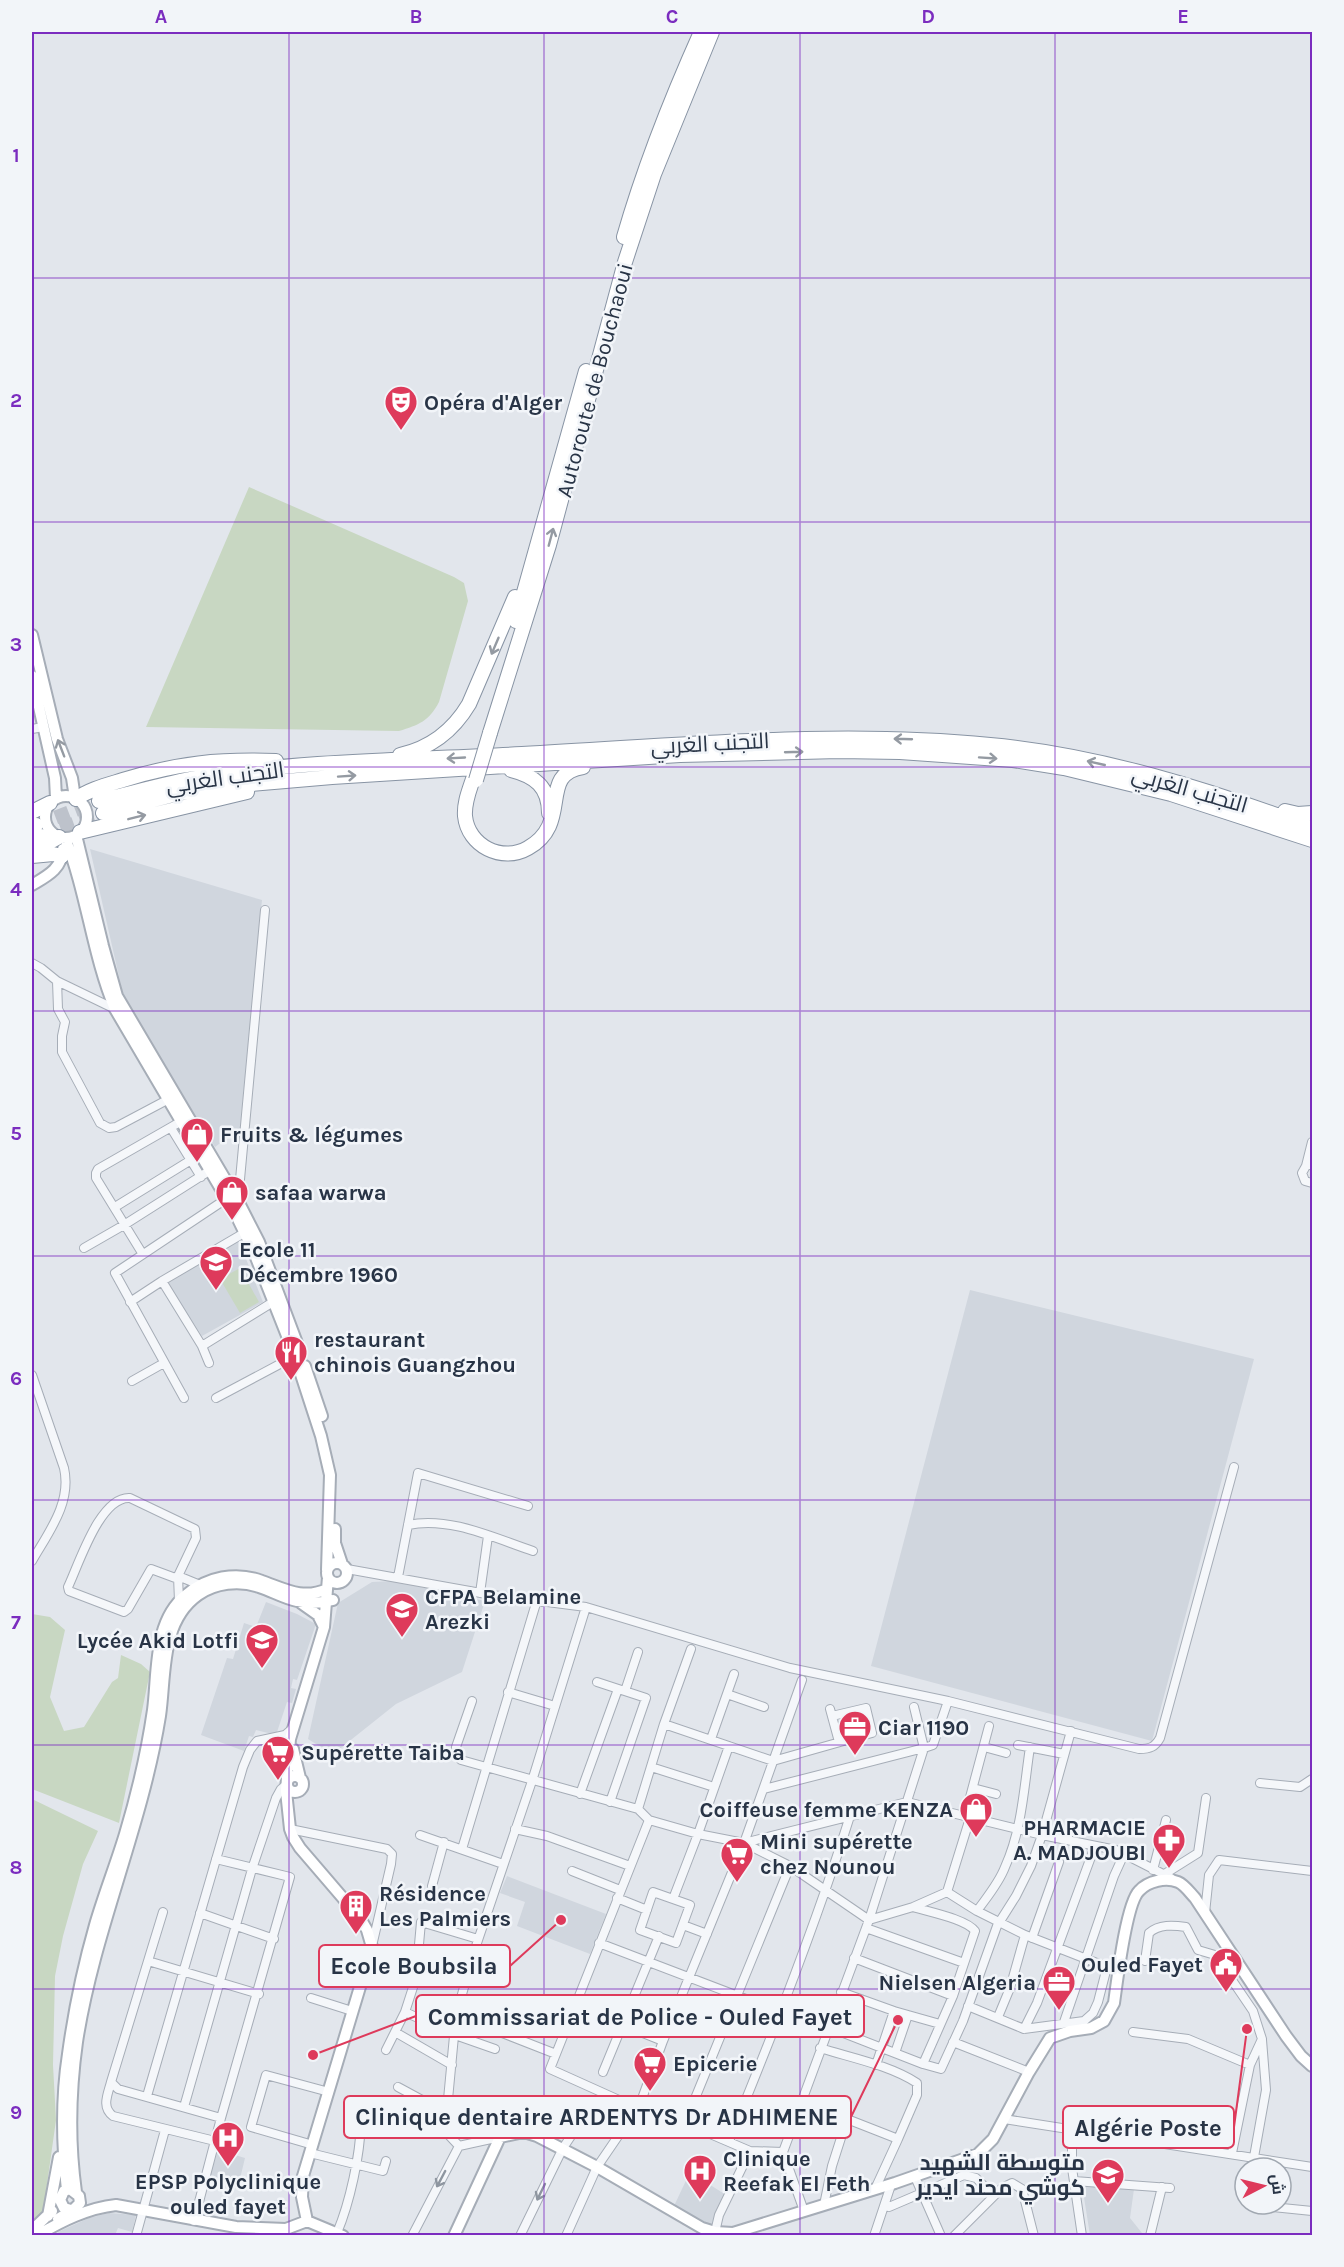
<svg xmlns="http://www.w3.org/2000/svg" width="1344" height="2267" font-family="Karla,Cairo,sans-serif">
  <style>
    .built { fill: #d0d6de }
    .green { fill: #c8d7c2 }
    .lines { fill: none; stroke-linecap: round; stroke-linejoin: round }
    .highway-tunnel { stroke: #bdc2cb; stroke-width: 14; stroke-dasharray: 14 7; stroke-linecap: butt }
    .street-casing { stroke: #a6adb7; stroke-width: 10 }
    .secondary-casing { stroke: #a6adb7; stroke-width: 14 }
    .highway-casing { stroke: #8894a4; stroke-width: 16 }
    .street { stroke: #f5f7fa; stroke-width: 8 }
    .secondary { stroke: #fff; stroke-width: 10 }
    .highway { stroke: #fff; stroke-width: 14 }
    .highway-bridge-casing { stroke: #8894a4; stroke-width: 16; stroke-linecap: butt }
    .highway-bridge { stroke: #fff; stroke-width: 14 }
    .oneway { stroke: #949aa2 }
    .oneway2 { stroke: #8e96a0 }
    .grid { fill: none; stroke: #7b2cbf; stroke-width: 1.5; stroke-opacity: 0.55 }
    .labels { text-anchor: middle; stroke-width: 5; stroke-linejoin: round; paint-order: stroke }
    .street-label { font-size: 22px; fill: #283446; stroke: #f2f5f9 }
    .poi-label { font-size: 22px; font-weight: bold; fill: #283446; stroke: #f2f5f9; text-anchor: start }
    .leader { fill: none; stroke: #de3a5b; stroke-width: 2 }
    .callout-dot { fill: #de3a5b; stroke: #f2f5f9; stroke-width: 2 }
    .callout { fill: #f2f5f9; stroke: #de3a5b; stroke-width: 2 }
    .callout-label { font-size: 24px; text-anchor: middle; font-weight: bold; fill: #283446 }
    .neatline { fill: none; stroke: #7b2cbf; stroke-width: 2 }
    .grid-label { font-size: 20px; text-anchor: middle; font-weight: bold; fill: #7b2cbf }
  </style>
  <rect width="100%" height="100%" fill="#e2e6ec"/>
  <!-- built -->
  <path class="built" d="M90,849l172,51 -22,228 -25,19 -71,-111 -21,-42z
    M239,1241l24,61 -61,34 -37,-56z
    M970,1290l284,69 -102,382 -281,-75z
    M393,1581l92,20 -23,71 -66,32 -59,47 -8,1 -21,-13 30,-136 34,-21z
    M266,1602l31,12 19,10 -19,56 -4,-1 -2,9 5,1 -4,14 -5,-1 -11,33 -20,-5 -3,7 -4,-1 -5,15 -43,-16 26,-77 6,1 11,-36 12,4z
    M507,1876l99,38 -16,40 -73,-28 8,-24 -25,-9z
    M218,2150l27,8 -6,25 -29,-7z
    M690,2172l36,23 -15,30 -37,-19z
    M1082,2185l52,4 -4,29 12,15 -1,2h-51z
    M109,2213l27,2 -4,17 -14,-4 -3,7h-55l-2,-3 31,-14z"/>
  <!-- green -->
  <path class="green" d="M249,487l205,90 10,6 4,18 -29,101c-10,19 -20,23 -40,29l-253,-4z
    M240,1268l19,34 -19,11 -20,-34z
    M32,1614l18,3 15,13 -15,67 14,34 20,-4 28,-45 6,-4 3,-23 20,9 9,8 -31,151 -87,-34z
    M32,1799l66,32 -15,33 -20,72 -8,40 -2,89 3,55 -13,93 -11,10z"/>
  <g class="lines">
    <!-- highway-tunnel -->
    <path class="highway-tunnel" d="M36,825l63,-24
      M41,836l62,-23"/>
    <defs>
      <path id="street" d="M32,729l11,-2
        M32,963l9,5 16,13 1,28 7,13 -3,14v16l38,71 9,5 7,-1 51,-27
        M57,981l58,28
        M171,1128l30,49
        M1312,1164l-6,2 -4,7 3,8 7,2
        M1306,1166l6,-24
        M238,1201l27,-291
        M115,1207l76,-47
        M244,1233l-82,48 40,65 71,-44
        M84,1248l40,-23 85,-54
        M142,1253l-46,-75v-5l2,-4 82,-47
        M130,1302l32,-21
        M202,1346l7,17
        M32,1375l32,93c8,35 -16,65 -32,93
        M132,1381l32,-18
        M184,1398l-69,-125 111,-74
        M216,1398l79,-42
        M408,1525c41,-9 86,13 125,26
        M347,1569l145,26 94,12 204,61 158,33 191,48c11,0 16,-2 21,-11l74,-271
        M178,1576l18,-38 -1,-9 -65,-31c-30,-2 -51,66 -62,89l1,4 55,21 4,-3 23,-40 27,10
        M398,1577l20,-104 110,33
        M480,1593l8,-57
        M179,1601l-1,-25 22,9
        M597,1682l49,16 -36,104
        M625,1691l13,-39
        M508,1692l47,14
        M727,1694l37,13
        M472,1701l-16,46 1,9 4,4 177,49 11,11 -99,249 80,36 10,-1 110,47 33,1 86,-232 55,-172 9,-3 15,-44
        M830,1709l9,33
        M664,1724l109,37 99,-28 -6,-25 -34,8
        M711,1739l23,-65
        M1018,1745l46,9
        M984,1747l22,6
        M651,1767l63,20
        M1260,1783l40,4 12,-8
        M973,1788l23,6
        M764,1789l160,-41 -10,-41
        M580,1794l38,-105
        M638,1809l26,-85 27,-75
        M965,1816l24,-90
        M649,1820l49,14 46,9 163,-41 135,33 74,15 55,28
        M290,1829l97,20 5,5 -1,10 -19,82
        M515,1829l32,7 83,30
        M420,1835l83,29
        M744,1843l46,23 79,54 44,-13 34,-15 23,-74
        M462,1849l75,-249
        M1153,1870l13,-50
        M572,1871l48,19
        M1163,1875l35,-22 8,-55
        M432,1886l12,-44
        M653,1892l37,13 -14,38 -36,-13z
        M947,1892l30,19 48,24 82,32 13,3
        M617,1898l30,12
        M673,1899l25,-65 31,-88
        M977,1911c10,-14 22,-28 28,-44 17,-37 19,-80 25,-120
        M163,1912l-52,170 7,7 103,29
        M200,1913l74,26
        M1205,1913l4,-38 10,-15 93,11
        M683,1925l24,9
        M866,1928l98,35
        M1032,1938l27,-76
        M599,1943l228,87
        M854,1958l99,38
        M148,1961l111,33
        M1145,1961l4,-28c10,-9 24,-8 37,-6l12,23 17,5 38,56 9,28 -12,26 -18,88
        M841,1992l53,19 -18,54
        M311,1998l41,13
        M575,2006l88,35
        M968,2006l56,23 60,-8 9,-8 5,-11 9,-35
        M894,2011l46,13
        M405,2012l50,23 40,14
        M456,2015l100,39
        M998,2017l12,-29 15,-53
        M1064,2022l50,-146 10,-22
        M828,2027l95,37 30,-68 22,-65c-9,-12 -46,-19 -62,-24
        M1024,2029l13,-26 58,-157
        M395,2032l57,33
        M1133,2032l55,7 62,26
        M953,2042l76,30
        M820,2048c32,10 69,17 97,35v12l-19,44
        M386,2050l19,-38 11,-34 5,-56 57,17
        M895,2053l13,-38
        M923,2064l18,5 22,-48 34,-95 19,-30 15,-30 11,-31 29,-104
        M603,2072l56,-136
        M111,2082c-3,12 -10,25 2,34l102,25
        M398,2087l48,26
        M147,2096l96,-329 7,-17 7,-9 28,-6 8,-7
        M799,2104l48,15 51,20 -23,50
        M184,2107l68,-238 24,-71 5,-9 6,-5
        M1004,2119l308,48
        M685,2123l105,-257
        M1072,2130v38l10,68
        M729,2141c44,-107 86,-214 121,-325
        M313,2145l-62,-18 15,-52 63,17
        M459,2146l-14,-15 11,-116 19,-66 57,-168 54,-174
        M783,2152l21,59
        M310,2153l73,18 3,-10
        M1254,2157l12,-67 -4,-50
        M915,2177l26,59
        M1074,2181l96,7
        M824,2205l8,-39 15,-47
        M1262,2206l50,5
        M889,2207l75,-32 12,3 18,18
        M194,2221l27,-103 69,-241 -74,-18
        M715,2232l4,-17 31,-64
        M337,2233c13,-31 23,-77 24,-111
        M136,2236l29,-106
        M412,2236l47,-90 41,-9
        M520,2236l43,-88 18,-27 -6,-2 -50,13
        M566,2236l31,-69 43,-63 23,-63 81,-198 58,-163
        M874,2236l17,-51
        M954,2236l48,-48 10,-5 10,6 12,47
        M1150,2236l12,-49"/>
      <path id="secondary" d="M32,635l25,104 15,39 3,20
        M32,676l23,102 1,20
        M45 817a21 21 0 1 1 42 0a21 21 0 1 1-42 0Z
        M76,835l27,111 14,50 121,205 21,41 41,109
        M65,838c22,55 27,116 50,171l120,204 18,37 42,106 26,80 9,39 -3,95
        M32,885c15,-9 30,-16 31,-36
        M305,1366l17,50
        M335,1529v14l7,21
        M327 1573a10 10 0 1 1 20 0a10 10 0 1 1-20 0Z
        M301,1603l17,12 6,12
        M293,1749l7,29
        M287 1784a8 8 0 1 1 16 0a8 8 0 1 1-16 0Z
        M67,2190c-5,-45 -6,-91 1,-136 6,-44 15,-87 27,-129 9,-31 21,-61 30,-91 12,-40 22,-83 28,-124 5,-38 0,-89 33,-115 21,-18 50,-24 76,-14 23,8 41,19 65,8
        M76,2192c-7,-50 -6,-100 1,-150 17,-111 65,-214 83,-326 6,-41 0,-94 38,-121 17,-12 41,-15 61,-8 13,4 24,11 38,14 12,3 25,2 36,-1
        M48,2216l11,-59
        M58,2219l16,-10 6,-6 -1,-7 -9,-7 -6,2 -4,9 4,8 7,2
        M307,2221l-5,-24 1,-21 69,-229 -5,-17 -7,-12 -60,-70 -7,-11 -3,-8 -4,-38 4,-52 34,-112 4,-50
        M307,2221l36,15
        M32,2230l20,-19
        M38,2235c24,-14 50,-27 78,-30l120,22 50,2 21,-8
        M454,2236l46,-99 24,-5 13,4 60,31 105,61 13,4 18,1 162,-50 83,-29 15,-15 36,-67 21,-34 20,-7 21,-3 13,-7 10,-18c3,-21 12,-99 25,-112 9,-10 27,-14 39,-9 7,3 12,11 17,16l91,138 15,20 11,10"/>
      <path id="highway" d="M624,237c20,-70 47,-138 77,-205
        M516,621l70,-250
        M490,733l59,-188 76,-283 29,-88 58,-142
        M400,755c31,-7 53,-24 69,-51l46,-107
        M511,770c24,6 38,17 38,43
        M473,779c-4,12 -9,24 -8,37 3,30 37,47 63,32 45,-25 9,-74 55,-81
        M76,799c14,-10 31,-14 47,-19 55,-17 96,-21 153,-19
        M99,801c34,-8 68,-18 102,-24 104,-17 215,-17 321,-23 155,-8 312,-25 468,-9 110,10 220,45 322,83
        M1285,811l13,3 14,-1
        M32,812l18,-9
        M103,813l78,-20 36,-6 115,-10 348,-22 159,-4 61,1 113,8 51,8 107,26 141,46
        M32,827l4,-2
        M80,832l167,-40
        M32,840l9,-4
        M32,852l27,-15
        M32,856l21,-2 9,2"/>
    </defs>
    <!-- street casing -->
    <use href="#street" class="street-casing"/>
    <!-- secondary casing -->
    <use href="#secondary" class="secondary-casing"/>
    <!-- highway casing -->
    <use href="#highway" class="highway-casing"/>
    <!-- street -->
    <use href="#street" class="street"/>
    <!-- secondary -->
    <use href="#secondary" class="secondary"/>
    <!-- highway -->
    <use href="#highway" class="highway"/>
    <defs>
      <path id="highway-bridge" d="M476,780l14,-47"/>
    </defs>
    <!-- highway-bridge casing -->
    <use href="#highway-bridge" class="highway-bridge-casing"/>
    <!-- highway-bridge -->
    <use href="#highway-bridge" class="highway-bridge"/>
  </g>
  <!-- one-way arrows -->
  <defs><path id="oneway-shaft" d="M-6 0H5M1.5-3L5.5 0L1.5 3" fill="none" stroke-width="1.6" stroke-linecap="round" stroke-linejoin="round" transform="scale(1.5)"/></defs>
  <g class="oneway">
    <use href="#oneway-shaft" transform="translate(551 537) rotate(-75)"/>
    <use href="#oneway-shaft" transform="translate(495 646) rotate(113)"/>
    <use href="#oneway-shaft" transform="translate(903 739) rotate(-178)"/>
    <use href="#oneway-shaft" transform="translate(61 748) rotate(-111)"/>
    <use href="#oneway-shaft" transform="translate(794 752) rotate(-2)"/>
    <use href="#oneway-shaft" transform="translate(456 758) rotate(177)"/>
    <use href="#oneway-shaft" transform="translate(988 758) rotate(4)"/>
    <use href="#oneway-shaft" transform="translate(1096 763) rotate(-167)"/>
    <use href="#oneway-shaft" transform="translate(347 776) rotate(-4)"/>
    <use href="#oneway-shaft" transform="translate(137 817) rotate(-14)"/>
  </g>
  <g class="oneway2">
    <use href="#oneway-shaft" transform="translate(441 2179) rotate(118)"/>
    <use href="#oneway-shaft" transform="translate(541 2192) rotate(116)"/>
  </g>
  <!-- grid -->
  <path class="grid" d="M289,32v2204M544,32v2204M800,32v2204M1055,32v2204M32,278h1280M32,522h1280M32,767h1280M32,1011h1280M32,1256h1280M32,1500h1280M32,1745h1280M32,1989h1280"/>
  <!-- icons -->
  <defs>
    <symbol id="theatre-pin" viewBox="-11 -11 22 30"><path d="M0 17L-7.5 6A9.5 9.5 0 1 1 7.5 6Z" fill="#de3a5b" stroke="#f2f5f9"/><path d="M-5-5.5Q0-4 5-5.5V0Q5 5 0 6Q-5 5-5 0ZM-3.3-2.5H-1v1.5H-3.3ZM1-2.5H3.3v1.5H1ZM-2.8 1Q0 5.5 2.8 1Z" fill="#fff"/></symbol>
    <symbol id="shop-pin" viewBox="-11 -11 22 30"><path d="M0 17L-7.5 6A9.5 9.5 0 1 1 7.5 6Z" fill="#de3a5b" stroke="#f2f5f9"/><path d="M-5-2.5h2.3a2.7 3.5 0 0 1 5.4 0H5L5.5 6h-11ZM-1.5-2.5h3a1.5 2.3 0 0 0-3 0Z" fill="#fff"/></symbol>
    <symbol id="school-pin" viewBox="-11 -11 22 30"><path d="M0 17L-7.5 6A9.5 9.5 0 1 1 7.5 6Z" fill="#de3a5b" stroke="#f2f5f9"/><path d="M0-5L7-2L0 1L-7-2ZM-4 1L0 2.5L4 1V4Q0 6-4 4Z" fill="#fff"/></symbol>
    <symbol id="restaurant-pin" viewBox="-11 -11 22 30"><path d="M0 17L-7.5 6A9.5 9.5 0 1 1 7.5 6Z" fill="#de3a5b" stroke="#f2f5f9"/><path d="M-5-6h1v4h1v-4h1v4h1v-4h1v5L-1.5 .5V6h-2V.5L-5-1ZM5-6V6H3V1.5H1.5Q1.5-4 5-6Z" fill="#fff"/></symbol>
    <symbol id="university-pin" viewBox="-11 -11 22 30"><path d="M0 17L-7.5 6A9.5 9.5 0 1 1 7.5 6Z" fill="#de3a5b" stroke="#f2f5f9"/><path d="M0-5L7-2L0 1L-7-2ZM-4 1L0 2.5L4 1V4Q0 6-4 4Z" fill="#fff"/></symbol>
    <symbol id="office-pin" viewBox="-11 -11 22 30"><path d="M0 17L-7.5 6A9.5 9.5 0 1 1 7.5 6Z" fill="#de3a5b" stroke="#f2f5f9"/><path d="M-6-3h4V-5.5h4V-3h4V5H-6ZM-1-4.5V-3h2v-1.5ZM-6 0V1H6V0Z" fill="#fff"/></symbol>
    <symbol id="supermarket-pin" viewBox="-11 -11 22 30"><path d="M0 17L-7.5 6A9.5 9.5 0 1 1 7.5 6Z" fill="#de3a5b" stroke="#f2f5f9"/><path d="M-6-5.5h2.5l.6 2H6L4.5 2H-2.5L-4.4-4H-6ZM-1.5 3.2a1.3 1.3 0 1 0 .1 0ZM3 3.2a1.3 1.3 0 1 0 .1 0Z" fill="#fff"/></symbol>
    <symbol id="pharmacy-pin" viewBox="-11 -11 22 30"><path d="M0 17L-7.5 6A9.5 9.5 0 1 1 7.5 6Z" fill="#de3a5b" stroke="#f2f5f9"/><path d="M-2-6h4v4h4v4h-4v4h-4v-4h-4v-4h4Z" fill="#fff"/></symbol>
    <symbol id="building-pin" viewBox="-11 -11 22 30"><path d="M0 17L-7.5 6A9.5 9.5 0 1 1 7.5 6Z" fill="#de3a5b" stroke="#f2f5f9"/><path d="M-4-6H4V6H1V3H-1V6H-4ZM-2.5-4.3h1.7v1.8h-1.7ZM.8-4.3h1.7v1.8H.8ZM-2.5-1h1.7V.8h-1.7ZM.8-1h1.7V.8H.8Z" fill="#fff"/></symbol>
    <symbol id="civic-pin" viewBox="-11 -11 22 30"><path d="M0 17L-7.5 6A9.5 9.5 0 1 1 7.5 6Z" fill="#de3a5b" stroke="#f2f5f9"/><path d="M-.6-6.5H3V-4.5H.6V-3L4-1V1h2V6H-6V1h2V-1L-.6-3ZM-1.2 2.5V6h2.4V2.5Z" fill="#fff"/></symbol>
    <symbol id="hospital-pin" viewBox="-11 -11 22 30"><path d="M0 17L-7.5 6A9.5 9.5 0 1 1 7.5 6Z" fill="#de3a5b" stroke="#f2f5f9"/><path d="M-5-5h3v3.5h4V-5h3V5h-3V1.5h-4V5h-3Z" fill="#fff"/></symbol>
  </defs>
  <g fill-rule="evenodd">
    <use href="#theatre-pin" x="382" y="383" width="38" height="52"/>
    <use href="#shop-pin" x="178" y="1115" width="38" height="52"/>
    <use href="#shop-pin" x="213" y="1173" width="38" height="52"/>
    <use href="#school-pin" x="197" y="1243" width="38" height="52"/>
    <use href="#restaurant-pin" x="272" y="1333" width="38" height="52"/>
    <use href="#university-pin" x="383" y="1590" width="38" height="52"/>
    <use href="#school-pin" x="243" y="1621" width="38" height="52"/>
    <use href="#office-pin" x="836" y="1708" width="38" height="52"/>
    <use href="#supermarket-pin" x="259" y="1733" width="38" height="52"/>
    <use href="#shop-pin" x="957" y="1790" width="38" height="52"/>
    <use href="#pharmacy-pin" x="1150" y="1821" width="38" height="52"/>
    <use href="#supermarket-pin" x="718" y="1835" width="38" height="52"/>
    <use href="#building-pin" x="337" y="1887" width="38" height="52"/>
    <use href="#civic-pin" x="1207" y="1945" width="38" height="52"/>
    <use href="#office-pin" x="1040" y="1963" width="38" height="52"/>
    <use href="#supermarket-pin" x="631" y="2044" width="38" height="52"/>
    <use href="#hospital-pin" x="209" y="2119" width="38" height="52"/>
    <use href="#hospital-pin" x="681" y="2152" width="38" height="52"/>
    <use href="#school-pin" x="1089" y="2156" width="38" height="52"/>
  </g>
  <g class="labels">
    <!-- street labels -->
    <g class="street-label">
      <text transform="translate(594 380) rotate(-75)" y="8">Autoroute de Bouchaoui</text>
      <text transform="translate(710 743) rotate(-3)" y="8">التجنب الغربي</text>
      <text transform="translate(225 777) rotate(-8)" y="8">التجنب الغربي</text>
      <text transform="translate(1190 789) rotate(16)" y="8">التجنب الغربي</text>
    </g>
    <!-- poi labels -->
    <g class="poi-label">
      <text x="424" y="410">Opéra d'Alger</text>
      <text x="220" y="1142">Fruits &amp; légumes</text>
      <text x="255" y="1200">safaa warwa</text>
      <text x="239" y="1257">Ecole 11<tspan x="239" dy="25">Décembre 1960</tspan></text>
      <text x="314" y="1347">restaurant<tspan x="314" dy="25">chinois Guangzhou</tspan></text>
      <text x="425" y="1604">CFPA Belamine<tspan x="425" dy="25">Arezki</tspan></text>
      <text x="239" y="1648" text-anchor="end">Lycée Akid Lotfi</text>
      <text x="878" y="1735">Ciar 1190</text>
      <text x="301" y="1760">Supérette Taiba</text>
      <text x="953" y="1817" text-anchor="end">Coiffeuse femme KENZA</text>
      <text x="1146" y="1835" text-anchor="end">PHARMACIE<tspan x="1146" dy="25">A. MADJOUBI</tspan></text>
      <text x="760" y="1849">Mini supérette<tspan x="760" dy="25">chez Nounou</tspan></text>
      <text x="379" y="1901">Résidence<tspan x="379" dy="25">Les Palmiers</tspan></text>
      <text x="1203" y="1972" text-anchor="end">Ouled Fayet</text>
      <text x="1036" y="1990" text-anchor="end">Nielsen Algeria</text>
      <text x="673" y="2071">Epicerie</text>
      <text x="723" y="2166">Clinique<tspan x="723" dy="25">Reefak El Feth</tspan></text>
      <text x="1085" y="2170" text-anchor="end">متوسطة الشهيد<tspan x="1085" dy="25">كوشي محند ايدير</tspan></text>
      <text x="228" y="2189" text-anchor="middle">EPSP Polyclinique<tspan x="228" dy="25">ouled fayet</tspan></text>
    </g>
  </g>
  <!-- callouts -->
  <path class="leader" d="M561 1920L510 1966M313 2055L416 2016M898 2020L851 2117M1247 2029L1234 2127"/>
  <g class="callout-dot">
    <circle cx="561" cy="1920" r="6"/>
    <circle cx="313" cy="2055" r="6"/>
    <circle cx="898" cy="2020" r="6"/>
    <circle cx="1247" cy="2029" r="6"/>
  </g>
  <g class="callout">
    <rect x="319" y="1945" width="191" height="42" rx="6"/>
    <rect x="416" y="1995" width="448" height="42" rx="6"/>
    <rect x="344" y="2096" width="507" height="42" rx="6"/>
    <rect x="1063" y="2106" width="171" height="42" rx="6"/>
  </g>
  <g class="callout-label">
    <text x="414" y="1974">Ecole Boubsila</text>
    <text x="640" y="2025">Commissariat de Police - Ouled Fayet</text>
    <text x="597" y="2125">Clinique dentaire ARDENTYS Dr ADHIMENE</text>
    <text x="1148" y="2136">Algérie Poste</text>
  </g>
  <!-- border -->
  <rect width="1344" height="2267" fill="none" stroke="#f2f5f9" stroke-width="66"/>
  <!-- north arrow -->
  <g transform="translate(1263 2186) rotate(83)"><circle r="28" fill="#f2f5f9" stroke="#a1a8b1" stroke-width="1.5"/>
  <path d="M0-4.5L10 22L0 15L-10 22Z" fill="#de3a5b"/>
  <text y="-9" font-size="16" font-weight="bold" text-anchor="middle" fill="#283446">ش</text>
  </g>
  <rect x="33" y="33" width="1278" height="2201" class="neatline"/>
  <g class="grid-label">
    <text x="161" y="23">A</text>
    <text x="416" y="23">B</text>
    <text x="672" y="23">C</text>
    <text x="928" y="23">D</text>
    <text x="1183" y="23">E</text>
    <text x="16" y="162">1</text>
    <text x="16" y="407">2</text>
    <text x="16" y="651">3</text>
    <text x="16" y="896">4</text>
    <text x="16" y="1140">5</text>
    <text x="16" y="1385">6</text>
    <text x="16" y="1629">7</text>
    <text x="16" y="1874">8</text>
    <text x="16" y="2119">9</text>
  </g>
</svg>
